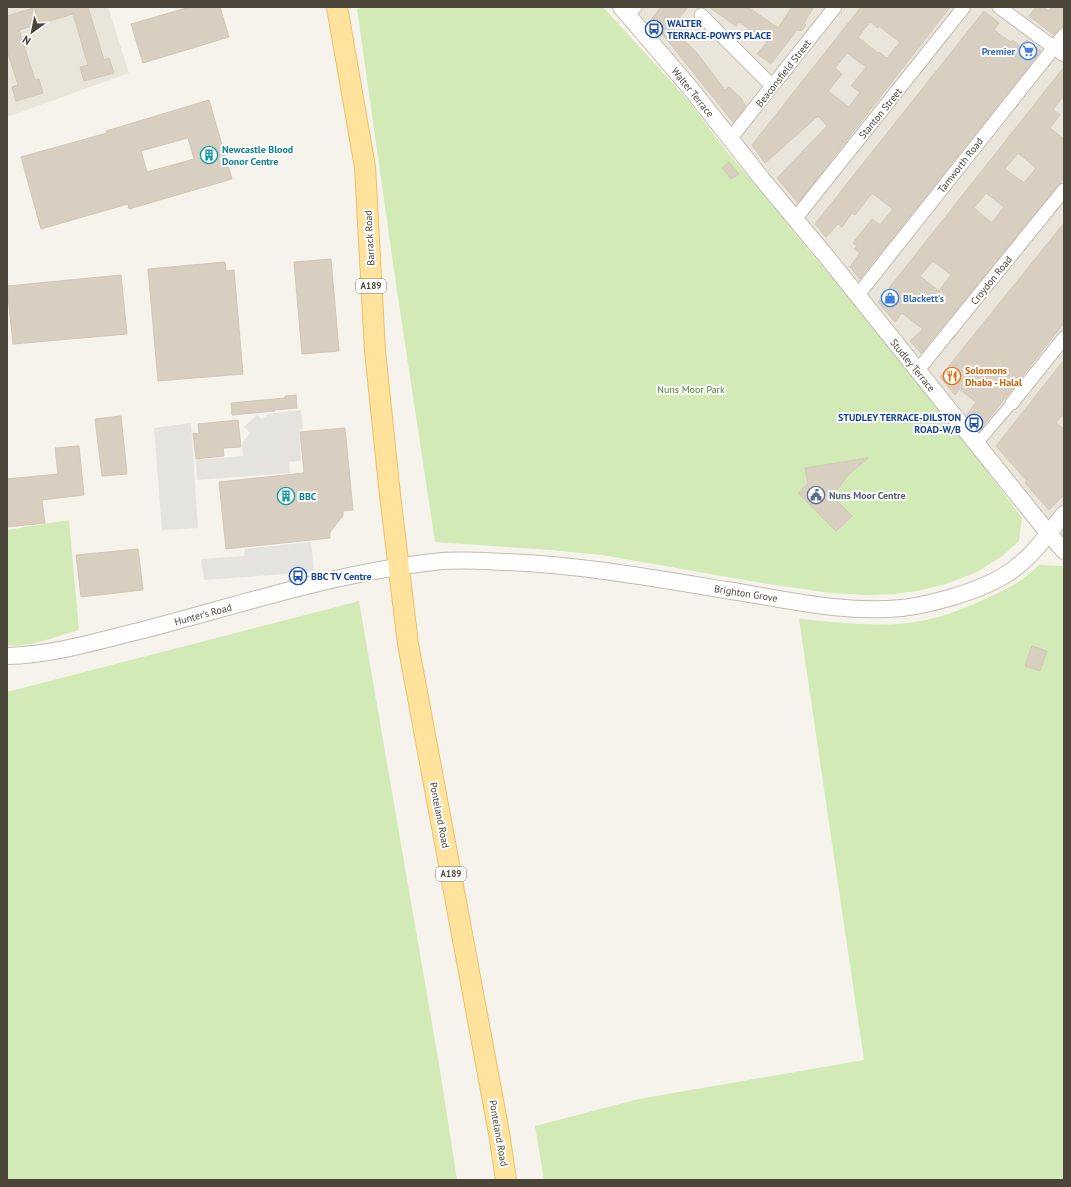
<svg xmlns="http://www.w3.org/2000/svg" width="1071" height="1187" font-family="'PT Sans',sans-serif">
  <style>
    .residential { fill: #eae5da }
    .green { fill: #d2eab5 }
    .parking { fill: #e5e3e0 }
    .building { fill: #d8cfc1; stroke: #d3c7b4; fill-rule: evenodd }
    .lines { fill: none; stroke-linecap: round; stroke-linejoin: round }
    .pedestrian-casing { stroke: #c2bbae; stroke-width: 12 }
    .minor-casing { stroke: #c2bbae; stroke-width: 15 }
    .tertiary-casing { stroke: #c2bbae; stroke-width: 18 }
    .primary-casing { stroke: #e6c16a; stroke-width: 22 }
    .pedestrian { stroke: #fff; stroke-width: 10 }
    .minor { stroke: #fff; stroke-width: 13 }
    .tertiary { stroke: #fff; stroke-width: 16 }
    .primary { stroke: #ffe39c; stroke-width: 20 }
    .labels { text-anchor: middle; stroke-width: 4; stroke-linejoin: round; paint-order: stroke }
    .shield { fill: #fff; stroke: #817c74; stroke-width: 1 }
    .shield-label { font-size: 9px; font-weight: bold; fill: #4b4439 }
    .transit-label { font-size: 10px; font-weight: bold; fill: #164399; stroke: #fff; text-anchor: start }
    .shop-label { font-size: 10px; font-weight: bold; fill: #366cbe; stroke: #fff; text-anchor: end }
    .street-label { font-size: 10px; fill: #4b4439; stroke: #fff }
    .culture-label { font-size: 10px; font-weight: bold; fill: #0d838f; stroke: #fff; text-anchor: start }
    .food-label { font-size: 10px; font-weight: bold; fill: #c56008; stroke: #fff; text-anchor: start }
    .park-label { font-size: 10px; fill: #4a7f2a; stroke: #fff }
    .service-label { font-size: 10px; font-weight: bold; fill: #4e5e75; stroke: #fff; text-anchor: start }
  </style>
  <rect width="100%" height="100%" fill="#f6f3ec"/>
  <!-- residential -->
  <path class="residential" d="M7,7h101l21,66 -122,44z
    M629,7h435v538l-334,-419 -75,-92z"/>
  <!-- green -->
  <path class="green" d="M362,7h241l84,92 41,54 27,31 56,69 101,117 110,148 -3,23 -18,16 -24,15 -31,12 -29,7 -23,3 -25,1 -38,-2 -69,-10 -160,-28 -51,-5 -116,-8 -39,-258 -39,-275z
    M69,520l10,110c-22,6 -50,18 -72,15v-115z
    M1039,565l23,1 2,3v611h-520l-9,-54 104,-27 225,-39 -65,-441c36,3 73,8 109,4 26,-3 51,-12 75,-23 22,-10 38,-17 56,-35z
    M359,601l81,469 17,110h-450v-488z"/>
  <!-- parking -->
  <path class="parking" d="M301,410l2,19h-4l2,32 -12,1 1,11 -93,7 -1,-20 47,-4 -1,-13 8,-10 -6,-6 13,-12 5,4 6,-5z
    M191,423l7,105 -36,2 -8,-102z
    M311,542l3,30 -110,8 -3,-21 43,-3 1,-7z"/>
  <!-- building -->
  <path class="building" d="M37,7h51l16,53 5,-2 5,15 -30,8 -4,-14 8,-2 -15,-51 -54,16 16,50 4,-1 4,14 -27,8 -4,-14 6,-2 -11,-35v-34z
    M190,7h30l9,30 -86,26 -12,-39z
    M661,7h27l-16,20 25,26 28,37 4,-3 11,10 6,9 -13,16 -73,-91 -10,-10z
    M709,7h39l30,21 14,-21h22l-10,16 2,2 -5,6 -4,-1 -26,34 -14,-10 10,-12 -28,-20 -3,4z
    M861,7h89l-152,196 -21,-25 50,-52 -9,-10 -53,47 -13,-18zM870,22l8,6 1,-2 21,16 -13,16 -8,-6 -1,1 -20,-16zM847,53l19,14 -15,19 9,6 -11,15 -21,-16 14,-17 -7,-6z
    M1036,7h8l5,4 3,-4h12v19l-6,4 -4,5 -25,-19z
    M984,11l15,12 -5,7 17,12 2,-2 8,7 6,-7 14,11 -181,228 -10,-12 10,-14 -6,-4 3,-3 -4,-3 19,-24 8,6 13,-16 -21,-16 -17,22 -3,-2 -10,14 -4,-3 -12,13 -11,-13z
    M1064,67v29l-11,13 7,6 -10,13 14,11v39l-143,175 -11,-12 13,-12 -21,-16 -7,9 -17,-20zM1018,153l18,15 -12,15 -19,-14zM986,193l18,14 -12,16 -18,-15zM933,261l18,14 -12,16 -19,-15z
    M209,100l23,79 -103,30 -1,-5 -87,25 -20,-72 86,-24 -1,-2zM188,138l6,21 -47,13 -6,-21z
    M729,162l10,12 -8,5 -9,-11z
    M1064,223v100l-84,107 -13,-15 9,-13 -17,-13 -4,6 -15,-18z
    M331,259l8,92 -37,3 -8,-92z
    M225,262l1,9 8,-1 9,104 -85,7 -10,-112z
    M121,275l6,59 -114,10 -6,-58z
    M1064,360v53l-8,10 8,6v66l-15,15 -24,-27 2,-2 -31,-35z
    M296,395l1,13 -23,2 1,1 -43,4 -1,-12 54,-5v-2z
    M121,416l6,58 -25,2 -7,-57z
    M238,420l3,27 -18,1 1,8 -28,3 -3,-26 6,1 -1,-10z
    M345,428l8,82 -10,1v5l-13,16v6l-104,11 -7,-67 85,-9 -4,-41z
    M79,446l5,49 -42,5 3,23 -38,4v-48l51,-5 -3,-26z
    M868,458l-20,17 -16,21 20,20 -16,15 -38,-38 10,-10 -3,-15z
    M138,549l5,41 -62,7 -5,-42z
    M1032,646l15,5 -7,20 -15,-5z"/>
  <g class="lines">
    <defs>
      <path id="pedestrian" d="M629,16l8,-9
        M977,444l35,-41"/>
      <path id="minor" d="M999,7l65,48
        M701,15l71,71
        M730,139l105,-132
        M795,219l169,-212
        M857,296l207,-261
        M918,370l146,-180
        M1012,403l52,-65"/>
      <path id="tertiary" d="M621,7l70,82 71,90 64,77 223,278 15,17
        M7,656c46,-1 91,-15 136,-26 96,-25 192,-57 291,-68 24,-3 48,-1 72,0 74,3 147,16 220,28 58,9 117,24 176,18 19,-2 36,-7 54,-12 16,-5 32,-11 46,-19 26,-15 44,-40 62,-63"/>
      <path id="primary" d="M337,7l28,160 10,184 15,144 18,149 91,489 7,47"/>
    </defs>
    <!-- pedestrian casing -->
    <use href="#pedestrian" class="pedestrian-casing"/>
    <!-- minor casing -->
    <use href="#minor" class="minor-casing"/>
    <!-- tertiary casing -->
    <use href="#tertiary" class="tertiary-casing"/>
    <!-- primary casing -->
    <use href="#primary" class="primary-casing"/>
    <!-- pedestrian -->
    <use href="#pedestrian" class="pedestrian"/>
    <!-- minor -->
    <use href="#minor" class="minor"/>
    <!-- tertiary -->
    <use href="#tertiary" class="tertiary"/>
    <!-- primary -->
    <use href="#primary" class="primary"/>
  </g>
  <!-- icons -->
  <defs>
    <symbol id="bus-ring" viewBox="-11 -11 22 22"><circle r="9.5" fill="#fff" stroke="#1a4fb4" stroke-width="1.5"/><path d="M-5-6H5V4H4V6H2V4H-2V6H-4V4H-5ZM-3.5-4V0h7V-4ZM-3.5 1.2v1.5H-2V1.2ZM2 1.2v1.5H3.5V1.2Z" fill="#1a4fb4"/></symbol>
    <symbol id="supermarket-ring" viewBox="-11 -11 22 22"><circle r="9.5" fill="#fff" stroke="#3f7fe0" stroke-width="1.5"/><path d="M-6-5.5h2.5l.6 2H6L4.5 2H-2.5L-4.4-4H-6ZM-1.5 3.2a1.3 1.3 0 1 0 .1 0ZM3 3.2a1.3 1.3 0 1 0 .1 0Z" fill="#3f7fe0"/></symbol>
    <symbol id="building-ring" viewBox="-11 -11 22 22"><circle r="9.5" fill="#fff" stroke="#0f9aa8" stroke-width="1.5"/><path d="M-4-6H4V6H1V3H-1V6H-4ZM-2.5-4.3h1.7v1.8h-1.7ZM.8-4.3h1.7v1.8H.8ZM-2.5-1h1.7V.8h-1.7ZM.8-1h1.7V.8H.8Z" fill="#0f9aa8"/></symbol>
    <symbol id="shop-ring" viewBox="-11 -11 22 22"><circle r="9.5" fill="#fff" stroke="#3f7fe0" stroke-width="1.5"/><path d="M-5-2.5h2.3a2.7 3.5 0 0 1 5.4 0H5L5.5 6h-11ZM-1.5-2.5h3a1.5 2.3 0 0 0-3 0Z" fill="#3f7fe0"/></symbol>
    <symbol id="restaurant-ring" viewBox="-11 -11 22 22"><circle r="9.5" fill="#fff" stroke="#e8710a" stroke-width="1.5"/><path d="M-5-6h1v4h1v-4h1v4h1v-4h1v5L-1.5 .5V6h-2V.5L-5-1ZM5-6V6H3V1.5H1.5Q1.5-4 5-6Z" fill="#e8710a"/></symbol>
    <symbol id="civic-ring" viewBox="-11 -11 22 22"><circle r="9.5" fill="#fff" stroke="#5c6f8a" stroke-width="1.5"/><path d="M-.6-6.5H3V-4.5H.6V-3L4-1V1h2V6H-6V1h2V-1L-.6-3ZM-1.2 2.5V6h2.4V2.5Z" fill="#5c6f8a"/></symbol>
  </defs>
  <g fill-rule="evenodd">
    <use href="#bus-ring" x="644" y="19" width="20" height="20"/>
    <use href="#supermarket-ring" x="1018" y="41" width="20" height="20"/>
    <use href="#building-ring" x="199" y="145" width="20" height="20"/>
    <use href="#shop-ring" x="880" y="288" width="20" height="20"/>
    <use href="#restaurant-ring" x="942" y="366" width="20" height="20"/>
    <use href="#bus-ring" x="964" y="413" width="20" height="20"/>
    <use href="#civic-ring" x="806" y="485" width="20" height="20"/>
    <use href="#building-ring" x="276" y="486" width="20" height="20"/>
    <use href="#bus-ring" x="288" y="566" width="20" height="20"/>
  </g>
  <g class="labels">
    <!-- shield labels -->
    <g class="shield">
      <rect x="356" y="279" width="30" height="14" rx="3"/>
      <rect x="436" y="867" width="30" height="14" rx="3"/>
    </g>
    <g class="shield-label">
      <text x="371" y="289">A189</text>
      <text x="451" y="877">A189</text>
    </g>
    <!-- transit labels -->
    <g class="transit-label">
      <text x="667" y="27">WALTER<tspan x="667" dy="12">TERRACE-POWYS PLACE</tspan></text>
      <text x="961" y="421" text-anchor="end">STUDLEY TERRACE-DILSTON<tspan x="961" dy="12">ROAD-W/B</tspan></text>
      <text x="311" y="580">BBC TV Centre</text>
    </g>
    <!-- shop labels -->
    <g class="shop-label">
      <text x="1015" y="55">Premier</text>
      <text x="903" y="302" text-anchor="start">Blackett's</text>
    </g>
    <!-- street labels -->
    <g class="street-label">
      <text transform="translate(783 73) rotate(-52)" y="4">Beaconsfield Street</text>
      <text transform="translate(693 92) rotate(51)" y="4">Walter Terrace</text>
      <text transform="translate(880 113) rotate(-51)" y="4">Stanton Street</text>
      <text transform="translate(960 165) rotate(-52)" y="4">Tamworth Road</text>
      <text transform="translate(369 238) rotate(-93)" y="4">Barrack Road</text>
      <text transform="translate(991 280) rotate(-51)" y="4">Croydon Road</text>
      <text transform="translate(913 365) rotate(51)" y="4">Studley Terrace</text>
      <text transform="translate(746 593) rotate(9)" y="4">Brighton Grove</text>
      <text transform="translate(203 614) rotate(-15)" y="4">Hunter's Road</text>
      <text transform="translate(440 815) rotate(79)" y="4">Ponteland Road</text>
      <text transform="translate(499 1133) rotate(80)" y="4">Ponteland Road</text>
    </g>
    <!-- culture labels -->
    <g class="culture-label">
      <text x="222" y="153">Newcastle Blood<tspan x="222" dy="12">Donor Centre</tspan></text>
      <text x="299" y="500">BBC</text>
    </g>
    <!-- food labels -->
    <g class="food-label">
      <text x="965" y="374">Solomons<tspan x="965" dy="12">Dhaba - Halal</tspan></text>
    </g>
    <!-- park labels -->
    <g class="park-label">
      <text x="691" y="393">Nuns Moor Park</text>
    </g>
    <!-- service labels -->
    <g class="service-label">
      <text x="829" y="499">Nuns Moor Centre</text>
    </g>
  </g>
  <!-- border -->
  <rect width="1071" height="1187" fill="none" stroke="#4b4439" stroke-width="16"/>
  <!-- north arrow -->
  <g transform="translate(32 32) rotate(213)" stroke="#ffffff" stroke-width="3" paint-order="stroke">
  <path d="M0-3L7 15L0 10L-7 15Z" fill="#4b4439"/>
  <text y="-6" font-size="11" font-weight="bold" text-anchor="middle" fill="#4b4439">N</text>
  </g>
</svg>
